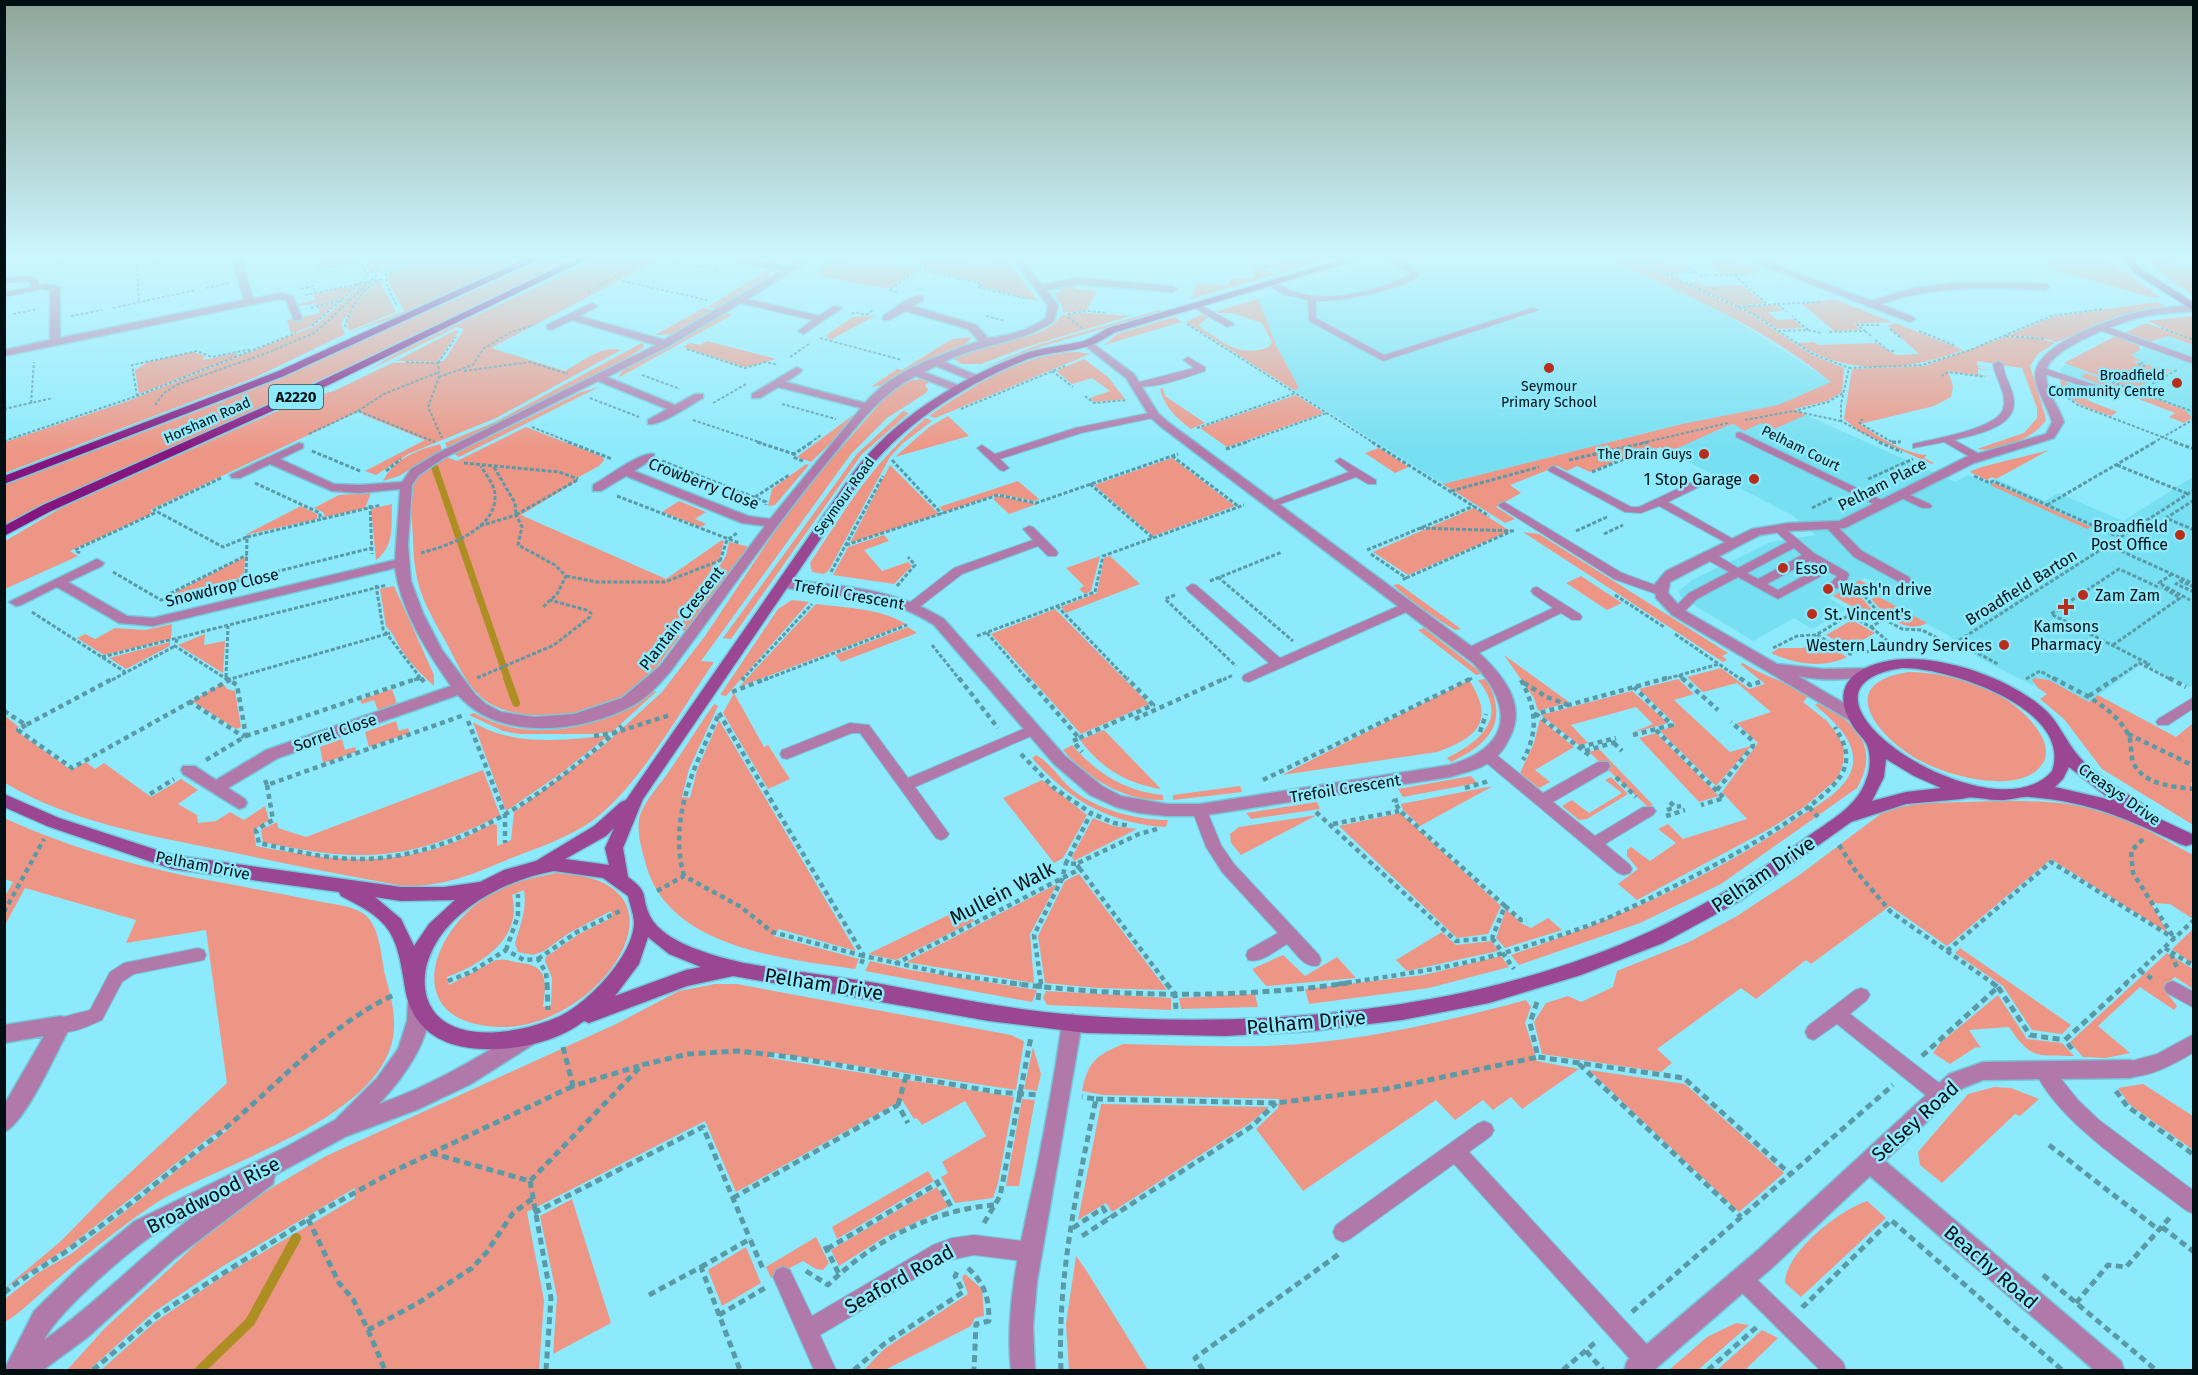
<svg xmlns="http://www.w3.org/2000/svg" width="2198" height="1375" font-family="'Fira Sans',sans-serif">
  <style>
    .built { fill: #76dff1 }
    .green { fill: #ee9686; fill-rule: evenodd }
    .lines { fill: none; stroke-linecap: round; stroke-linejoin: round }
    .stream-far2 { stroke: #ad8e22; stroke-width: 7 }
    .stream-far1 { stroke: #ad8e22; stroke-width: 8 }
    .stream { stroke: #ad8e22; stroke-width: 10 }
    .lane-casing { stroke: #76c7d7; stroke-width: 2 }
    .street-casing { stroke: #76c7d7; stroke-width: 3 }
    .secondary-casing { stroke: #76c7d7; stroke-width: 3 }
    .primary-casing { stroke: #76c7d7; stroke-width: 3 }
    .path-far3 { stroke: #5a9aa7; stroke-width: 2; stroke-dasharray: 3 2; stroke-linecap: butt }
    .path-far2 { stroke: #5a9aa7; stroke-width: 3; stroke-dasharray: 4 2; stroke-linecap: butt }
    .path-far1 { stroke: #5a9aa7; stroke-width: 4.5; stroke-dasharray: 5 4; stroke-linecap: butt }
    .path { stroke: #5a9aa7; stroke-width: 5; stroke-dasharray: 7 4.5; stroke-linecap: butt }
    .lane { fill: #b179aa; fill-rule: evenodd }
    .street { fill: #b179aa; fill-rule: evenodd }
    .secondary { fill: #9a4692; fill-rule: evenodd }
    .primary { fill: #86167f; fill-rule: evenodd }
    .poi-dot { fill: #ba2d1a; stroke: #8deafc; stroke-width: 2 }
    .labels { text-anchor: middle; stroke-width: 5; stroke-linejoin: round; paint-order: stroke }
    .far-poi-label { font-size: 14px; fill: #000f12; stroke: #8deafc; text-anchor: end }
    .far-street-label { font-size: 14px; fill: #000f12; stroke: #8deafc }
    .shield { fill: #8deafc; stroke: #2a5158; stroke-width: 1.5 }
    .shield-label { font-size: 15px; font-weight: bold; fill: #000f12 }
    .poi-label { font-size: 16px; fill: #000f12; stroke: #8deafc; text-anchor: start }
    .street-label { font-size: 16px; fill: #000f12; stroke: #8deafc }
    .near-street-label { font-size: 20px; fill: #000f12; stroke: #8deafc }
  </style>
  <rect width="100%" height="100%" fill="#8deafc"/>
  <!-- built -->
  <path class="built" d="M1388,259h218l83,34 37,21 106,68 -54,23 -96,19 -239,60 -149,-94 5,-2 -23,-43 -18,-46z
    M2168,336l25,9v74l-84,-31 -23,11 31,13 -6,4 -41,-18 -10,-13 1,-16 3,-4 75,-3 -1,-4 -8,-3z
    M1792,413l14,2 149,67 13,-7 20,9 8,-5 49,22 13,-8 65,28 70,-44v207l-3,3 -47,-24 -54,39 -47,-24h-7l-2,6 5,4 -59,-30 -33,-24 -74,-40 11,-7 -18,-9 -36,20 18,11 -35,20 -18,-11 -41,23 -64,-39 -9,-6 -1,-5 13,-11 79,-38 45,-7 -24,-20 -123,-63 58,-27z"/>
  <!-- green -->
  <path class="green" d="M458,258l68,1 -126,57 -50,16 54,-21 -17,-32 4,-8 25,-9z
    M829,258v3l90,6 -29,21 -22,-2 -53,-12 12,-7 -9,-2z
    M319,259h100l-49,13 -7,-12 -32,5 -10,-1z
    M546,259h27l-225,108 -343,157v-39l217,-83z
    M597,259h63l-169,89 74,23c17,-9 37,-26 56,-21l-125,68 -88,36 -32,21 -11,-4 60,-31 -61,-25 -5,-4 -209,99 3,3 -83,38 8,5 -73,33v-48l56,-33 243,-109 30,-8 58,-28 52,-2 20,-32 -7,-2 -90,44 37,-22z
    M928,259l68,6 3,-6h6l33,42 -58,-15 3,-3 -61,-15z
    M1295,259v-1l36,1 -47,13 -16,-6z
    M1606,259h20l20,7 104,48 62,41 32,13 -2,24 -15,9 -33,8 12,6 -32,14 -13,-6 -17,8 -10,-7 -5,1 -60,27 -9,-5 -10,5 -7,-2 -53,22 -13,-6 -10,5 -9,-5 -48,19 11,8 -25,14 19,12 -10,4 -62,-39 239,-60 96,-19 53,-23c-66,-54 -147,-90 -225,-123z
    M1632,259h28l7,6 17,-1 8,7 -27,1z
    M1704,259h25l29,11 -3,4h-34z
    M2043,259h42l27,4 49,35 -11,-1 -105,-30z
    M2146,259l44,3 -18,-1 2,6 19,3v25l-24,-16z
    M1255,267l22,7 -86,25 6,-16 31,3 3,-8 21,1z
    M766,271l4,1 -1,6 -51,31 -10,-2z
    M1685,273l-9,2 9,8 14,-1 4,4 39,-1 22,18 -27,3 -70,-32z
    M379,280l17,32 -47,19c-9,-16 20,-40 30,-51z
    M374,282l-33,41 4,11 -89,43 -251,96v-31l123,-41 187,-75 47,-42z
    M358,285l-17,15 -24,6 -1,-3 -16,3 -2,-2 17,-4 -2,-6z
    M1076,285l-2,4 23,2 -10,19 -24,3v-5l-9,-15h5l4,-6z
    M1258,299l18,46 23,43 -5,2 -108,-68 16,-7 6,2 -9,8 2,3c24,15 38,30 68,19l3,-5 -10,-19 -30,-10h-14l-1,-2z
    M1834,299l58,23 -38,2 6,6 -26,1 -32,-27z
    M339,302l-28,24 -20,8 -4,-14 33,-7 -2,-6z
    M2157,302l8,4 -48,10 -60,26 -19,-5 -31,-1 45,-19z
    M1775,305l8,6 -15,1 9,8 16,-1 10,9 -25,1 -38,-22z
    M704,308l11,3 -43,23 -17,1z
    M1159,310l2,2 -121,35 -58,21 56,-23z
    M726,313l6,2 -114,63 4,-7z
    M1086,313l44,3 -107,32 -42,16h-19l-8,-5c22,-23 83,-10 108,-44z
    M875,316l-45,24 -3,-3 1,-3 25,-17z
    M2193,316v29l-25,-9 -18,6 -28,-8 24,-11 44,17 -42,-19z
    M1175,317l7,5 -78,23 13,-11z
    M1895,323l68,27c-55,21 -115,27 -166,-7l17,-1 4,3 58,-2 20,12 23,-1 -31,-28z
    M456,330l3,1 -21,30h-42z
    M2116,336l23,10 1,4 -9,5 10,6 -9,1 13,4 -2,-2 28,6 -37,19 -70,-26z
    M972,337l-6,7 -83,41 -12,2 26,-18 5,1 50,-31z
    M2005,337l33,1 17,5 -17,11 -8,12 15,49 1,5c-11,18 -49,33 -69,29l47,-16 13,-15v-10l-15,-40 -45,-7v4l12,3 -11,-2v2l12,2 -12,-1v5l13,3 -43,-6 5,15 -2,11 -17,9 -74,18c19,13 45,30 67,31l-3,3 10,5 -2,1 -72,-32 -16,-13 8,-50 72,-3z
    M707,341l69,18 -31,8 -62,-20 7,-4 10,2z
    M642,343l2,4 -18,12 -179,89 -2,-5 50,-21z
    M193,352l13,4 -3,1v3l34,-7 1,3 -99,38 -4,-24 13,-8z
    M1078,352l12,2 -155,64 -6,-2c42,-29 96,-64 149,-64z
    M1084,359l24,18 17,22 -30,3 -5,-4 20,-7 -18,-13 -20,6 -16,-13z
    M2086,373l99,37 7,8 -8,5 -15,-6 6,-4 -94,-36z
    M2060,378l6,1 3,9 22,9 -5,3 31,12 -6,4c-18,-7 -51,-14 -51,-38z
    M921,379l9,3 -5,3 3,5 -2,3 -39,25 -36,36 -150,207 13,1c-33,48 -76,126 -122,159 -24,17 -55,27 -83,38 -35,15 -66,28 -105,27 -61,-11 -122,-23 -183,-36 -74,-15 -150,-28 -216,-67v-67l14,11 -4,3 56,40 15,-8 9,7 9,-6 47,34 30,-18 17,11 -20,14 19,11 1,8 18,-2 14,-9 14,8 21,-14 4,14 -15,10 2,16c72,14 133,23 204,-6 11,-5 21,-12 33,-16l4,1v21l14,-6 3,-28 89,-66 59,-54 43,-56 72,-108 44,-57 67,-77 18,-13z
    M599,387l-140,70 -5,-3 127,-62z
    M1163,388l2,8 40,27 -14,6c-15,-11 -27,-23 -31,-40z
    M1296,395l28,18 -97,34 -27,-19z
    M903,411l6,2 -47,41 -131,185 -8,-1 134,-184z
    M853,415l-11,17 -31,30 -14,-5z
    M948,416l21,20 -74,21 34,-30z
    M926,418l6,3 -30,23 -12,13 -61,113 -5,4 -12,-2 -2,-9c37,-56 63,-101 116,-145z
    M526,427l77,30 1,3 -5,6 -24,13 2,2 -56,34 145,64 56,-39 2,1 -4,16 -49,73 9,6c-15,19 -31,44 -52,58 -36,22 -114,34 -148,2 -15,-14 -24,-35 -34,-54 -22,-39 -32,-56 -33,-102 0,-17 -6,-44 1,-59 5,-12 22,-19 33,-24l10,4z
    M440,444l2,6 -43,26 -16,5c11,-22 34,-31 57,-37z
    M1379,448l30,19 -14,6 -30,-20z
    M2049,450l-53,29 -4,-2 -5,3 -17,-8c3,-5 67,-18 79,-22z
    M1172,458l63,48 -82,30 -59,-51z
    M806,464l3,1 -34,40 -7,1 4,-17z
    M890,465l49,49 -89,29z
    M1018,481l21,18 -4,2 -37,-7 -54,18 -5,-5z
    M1994,483l97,44 -4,2 -97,-44z
    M371,493l-6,15 -40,9 -2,-5 -9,-4 25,-13z
    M999,496l38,8 -28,10 -16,-15z
    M679,501l27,11 -11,7 11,5 -5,3 -39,-15z
    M392,504c-1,22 3,42 -16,56l-5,-51z
    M301,506l16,8v5l-72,16z
    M1474,508l36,23 -102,44 -35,-23z
    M1523,532l16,2 189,119 -6,3 5,4 -4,2z
    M884,535l5,6 -25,9 18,21 26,-9 4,4 -18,18 -61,-9 15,-28z
    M729,542l21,5 -65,85 -6,-5 47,-71z
    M1100,556l-9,35 -6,3 -6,-5 5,-3 -18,-18z
    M1110,556l30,28 -74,29 -5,-6 36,-14 7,-35z
    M245,557l-1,20 -76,19z
    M1581,576l41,27 -15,7 -41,-27z
    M1860,580l8,4 -12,7 23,27 -4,1 -42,-23z
    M1399,584l62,45 -6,1c-21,-13 -43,-28 -62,-45z
    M394,586l40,89v11c-12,-11 -24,-23 -33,-37 -7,-11 -5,-12 -15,-23l-6,-37z
    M1877,596l50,27c-22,12 -43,-9 -56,-24z
    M792,600l17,2 -83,94 -6,-1 58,-86z
    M816,604c30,4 64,4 90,20l-167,63z
    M1055,609l94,95 -68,30 -90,-100z
    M1852,620l23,13 -14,8 3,6 -8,5 -30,-17z
    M172,624l-1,15 -67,16 -27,-17 8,-4 10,5 20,-11 30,2z
    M908,627l9,6 -76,29 -6,-7z
    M1424,628l59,46 -7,1 -58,-45z
    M205,634l-1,11 21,-4 -2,32 -45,-28z
    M1818,639l29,18c-24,12 -53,7 -76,-4l8,-5h24z
    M170,642v4l-44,23 -17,-11z
    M1504,655l65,47 -31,9 -4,-13z
    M1743,663c20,13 45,20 67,31l-7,8 24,19 12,16 5,12 -1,14 -5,15 -34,29 -33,21 -134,72 -19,-16 20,-15 -11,-13v-6l4,-3 19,14 26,-18 -18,-14 10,-5 15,15 64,-20 -25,-27 36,-49 -21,-20 34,-11 -34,-29 -34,9 -16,-15 34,-9 28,21 16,-5 -25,-20z
    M1909,672c47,1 109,20 133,65 4,8 6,18 1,26 -10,16 -30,19 -48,18 -27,-1 -54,-9 -78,-22 -41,-24 -83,-76 -8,-87z
    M2035,678l14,2 40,22 9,-7 78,42 17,-14 1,59h-3l2,43 -91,-56 -38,-50 -24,-20 7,-5 -9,-6 -6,-8z
    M1486,679c24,42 4,65 -35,83l-4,-4c34,-17 62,-40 31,-78z
    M1678,679l16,15 -20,6 56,52 21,-6 -35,40 -56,-55 16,-6 -37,-36z
    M1469,680c27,41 8,58 -32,72l-155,23z
    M223,683l4,6 8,2 6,36 -5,2 -44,-28z
    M392,689l5,15 -19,7 -4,-11 -12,4 -2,-4z
    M653,691l3,1 -44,40 -21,2h-72l-16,-3 -34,-16 5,-2c57,33 130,15 179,-22z
    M1632,691l36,32 -37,10 22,-9 -17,-17 -65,18 17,18 -9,2 -38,-30z
    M734,693l30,54 4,-2 22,34 -22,10 -45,-76z
    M1821,701c34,24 60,45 36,87l-136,96 -81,39 -121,42 -8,-10c103,-35 199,-76 288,-138 19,-12 50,-28 54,-53 3,-25 -21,-44 -38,-59z
    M714,704l4,2 -29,63 -7,28 8,1 7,-28 22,-50 137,231 -77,-22 -5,7 85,23 -4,10c-74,-11 -189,-21 -210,-108 -4,-14 -9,-32 -5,-46 5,-14 17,-27 25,-38 17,-24 32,-49 49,-73z
    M1540,719l34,28 -39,23 15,12 -11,6 -19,-15 14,-30z
    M396,721l3,10 9,-3 2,5 -41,14 -4,-15z
    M473,722c38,24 93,19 136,13l-49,39 -54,37z
    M1104,730l57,59c-34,-5 -60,-21 -81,-49z
    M1656,733l63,63 -20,6 -60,-64z
    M342,739l3,11 10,-3 1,5 -33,11 -3,-16z
    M1072,745c26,29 52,46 91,50v5c-40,1 -75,-22 -100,-50z
    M1599,749l54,56 -5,2 -59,-55z
    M1036,755c15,8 24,25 38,36 25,19 62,29 94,29l-2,7c-56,-3 -97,-27 -134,-69z
    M483,770l17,45c-91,47 -139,48 -237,27l-2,-12 16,-8 1,6 28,9z
    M1471,776l6,7 -74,14 -5,-8z
    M1611,777l17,17 -41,25 -8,1 -17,-14 10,-6 17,13 33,-20 -17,-13z
    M1042,780l45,35 -24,43 -9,5 -51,-65z
    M1240,786l2,6 -69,8v-5z
    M1493,786l-73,40 -17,-16 -2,-6z
    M1317,802l3,7 -69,10 -5,-6z
    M1922,803c47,0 112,-6 157,3 41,7 78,29 114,49v64l-23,-15 -19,-1 17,30 -117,-74 -104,87 -57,-40 -79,58 -5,-4 -50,39 -15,-11 -84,61 15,14 -11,9 -119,-18 -8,-32 12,-19 22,-7 13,6 32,-15 4,-16 72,-29 48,-26 61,-40 88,-66z
    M1400,813l101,93 -13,28 -31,4 -118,-112z
    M1317,815l-76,40 -10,-12 -1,-9 9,-7z
    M4,818c70,32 145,52 220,65 31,6 62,12 93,18 14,3 31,4 44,11 19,10 20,44 24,63 5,18 10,35 9,54 -5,90 -176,133 -241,176 -34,23 -66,49 -98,76 -17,14 -32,30 -50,41v-23l33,-26 33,-19 162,-128 -22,10 -144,112 -62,40 56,-47 46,-47 120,-111 -21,-153 -80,13 10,-23 -111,-32 -20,37v-29l8,-14 -8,-3z
    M1093,818l20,8 24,3 -63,32 -2,-4z
    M556,873c148,6 44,158 -58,154 -93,-4 -72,-88 -15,-128 22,-15 47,-21 73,-26zM524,890c3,21 -4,34 -9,54l3,8 15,3 11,-4 25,-18 42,-22 2,6 -34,17 -33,23 -1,4 7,17 -1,27 -8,2c3,-24 6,-41 -22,-44 -9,-1 -16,-5 -25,-3l-47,25 -2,-8c35,-13 76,-39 65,-82z
    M1079,874l88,116 -69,-2 -53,-5 -7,-47 27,-55z
    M1057,884l-27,50 4,49 -128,-21z
    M965,907l9,14 -78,39 -28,-6z
    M1506,909l15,14 10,5 17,-10 14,12 -57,18 -9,-10z
    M2193,929v35l-21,-15z
    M1442,932l14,13 36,-4 6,10 -91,20 -11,-11z
    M1960,948l111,77 -9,9 -30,-4 -29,-44 -48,-33z
    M2167,953l26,16v20l-18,-12 -12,11 14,18 -3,4 -34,-23 -42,39 32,27 -24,5 -23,-1 -13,-15z
    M1283,955l22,21 32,-19 19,21 -90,8 -14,-17z
    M1501,956l8,11 -80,21 -120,16 -4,-15 119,-14z
    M870,961l41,9 126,20 -5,12 -167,-31z
    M715,984h22l274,51 13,6 -8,49 -248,-38 1,6 245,39 -16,86 -5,15 -38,5 -14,-26 7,-4 -6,-11 44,-26 -21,-35 -43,24 -5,-7 -3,1 -12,-19 -166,92 -31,-71 -178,91 17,88 -5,70h-438l54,-48 71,-48 129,-76v-10l-132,78 -69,46 -65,58h-22l38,-42 114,-105 49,-33 58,-34 290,-132 63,-33z
    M1046,991l125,7v12l-124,-5 -4,-7z
    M1255,994l3,13 -77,2 -2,-11z
    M1998,995l29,44 35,4 12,13c-39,-1 -42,4 -65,-29l-40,3 12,18 -5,-1 -26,17 -17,-11 7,-10z
    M1526,1000l5,7 -6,16 12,38 42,8 -57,40 -11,-12 -18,13 -10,-10 -28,20 -19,-20 -133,91 -47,-62 22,-21 1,-9 -176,-4 -21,-4c6,-29 13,-35 41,-47 47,1 95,3 142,2 88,-3 176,-23 261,-46z
    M1033,1047l8,27 -4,17 -13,-2z
    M1589,1070l96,14 99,89 -45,39z
    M2143,1084l50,32v34l-64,-46 -11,-16z
    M1994,1087l17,1 28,11 -19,17 -5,-2 -73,69 -22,-18 -2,-13 50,-58z
    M1022,1099l13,1 -16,86h-13z
    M1101,1104l168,3 -19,16 -138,89 -6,-9 -28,17z
    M928,1171l6,10 -97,58 -5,-12z
    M937,1187l11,20 -62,29 -47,30 -8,-16z
    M572,1199l39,124 -58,31 4,-57 -17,-81z
    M1867,1201l19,17 -85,79 -16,-14c0,-31 55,-73 82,-82z
    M816,1237l13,26 -6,7 -7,-1 -13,-8 -32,17 -5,-11z
    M746,1247l15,36 -39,23 -14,-36z
    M1076,1256l10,14 62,100h-79l-3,-46z
    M965,1274l17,15 2,27 -9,2 -4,8 -86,44h-21l20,-21 84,-55 -6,-17z
    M1736,1323l13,2 -51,45h-29l38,-33z
    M1762,1330l16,8 -33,32h-28z"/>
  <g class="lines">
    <!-- stream-far2 -->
    <path class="stream-far2" d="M435,468l73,212"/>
    <!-- stream-far1 -->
    <path class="stream-far1" d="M507,678l9,25"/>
    <!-- stream -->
    <path class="stream" d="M200,1370l50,-48 46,-84"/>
    <defs>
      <path id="lane" d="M1384,258c13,0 28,6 36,17 -17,15 -80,27 -104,26v17l68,37 148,-47 7,2 -156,51 -74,-40 -1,-21 -25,-6 -15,-9 4,-3c10,4 20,10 30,12 31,8 82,-5 109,-20z
        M29,276l9,4 1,6 7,-2 4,3 -46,10v-5l27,-5v-4l-4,-2 -23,2v-5z
        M1197,303l36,20 1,2 -7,2 -33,-19 -1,-2z
        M2102,325l92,33v6l-95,-34 -1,-2z
        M1188,357l17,10v4c-15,5 -60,22 -73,13l62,-16 -11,-8z
        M1998,361l5,3c1,13 10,24 11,37 2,27 -40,34 -60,39l29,16v4h-8l-31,-18 -31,6v-4c19,-5 84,-15 90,-35 5,-14 -8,-31 -10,-45z
        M2038,368h6l57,19 -8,2 -55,-17z
        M1154,412l4,1v4l-77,16 -81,26 9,9 -5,3 -4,-1 -23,-22 5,-3 13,9 80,-26z
        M1740,432l146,70 2,2 -2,2h-8l-142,-69v-4z
        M1340,458l36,22v4h-8l-12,-7 -81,29h-8l-2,-2 84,-32 -14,-11z
        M1553,466l78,41h8l64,-30h8v4l-43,21 72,41 -6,4 -4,-2 -71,-39 -18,7 -16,-1 -76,-41 -1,-2z
        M1901,491l29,13 2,2 -2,2h-8l-25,-12v-4z
        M1504,502l118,71 41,15 2,3 -6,4 -45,-16 -114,-72 -2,-2z
        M1831,523l4,1 27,27 47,26 2,3 -2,3h-8l-47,-26 -29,-31z
        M1778,525l4,1 32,27 33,19 2,3c-3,9 -9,15 -18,13l-2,-3 8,-9 -8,-4 -51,27 -40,-22 -41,22 -16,16h-8l-2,-3 2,-3 16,-16 40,-21 -25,-14 -2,-3 2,-3h8l26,16 49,-26 -15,-14zM1794,548l8,7 -44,24 -11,-6zM1810,561l10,6 -42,23 -11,-6z
        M1029,526l4,1 23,23 2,3 -2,3h-8l-10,-10 -76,28 -45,35h-8l-2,-3 2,-3 45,-35 79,-28 -10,-11z
        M1192,584l4,1 84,73 123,-54 4,-1 6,4 -2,3 -162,72 -5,-1 -2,-3 2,-3 25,-12 -81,-72 -2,-3z
        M1537,587l43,27 2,3 -2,3h-8l-11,-7 -86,42h-10l-2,-3 2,-3 88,-41 -20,-14 -2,-3 2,-3z
        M2194,697v11l-26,17h-10l-2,-3 2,-3z
        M850,723l19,2 39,53 120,-51 5,-2 7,5 -2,3 -123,54 34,47 -3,4 -5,2 -5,-2 -76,-105h-8l-65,26 -5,-1 -2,-4 2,-4z
        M1488,751l5,1 50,41 55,-31h10l2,4 -2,4 -55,32 42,34 48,-29h10l3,4 -3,4 -48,29 25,21 2,4 -2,4 -6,2 -6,-2 -135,-113 -2,-4 2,-4z
        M1200,804l5,2 16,39 13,19 85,91 2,5 -2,5c-14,5 -23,-12 -32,-21 -11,6 -26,20 -39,16l-2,-5 2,-5 30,-17 -56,-61 -16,-25 -14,-37 3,-4z
        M198,948l6,2 2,5 -2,5 -70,14 -12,8 -20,38c-14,6 -32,16 -47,11l-3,-6 3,-6 35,-9 20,-38 14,-9z
        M2173,981l21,11v16l-27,-15 -3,-5 3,-5z
        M1861,988l6,2 3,5 -3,5 -17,14 97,75 2,6 -2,6 -7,3 -7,-3 -96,-77 -23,16 -6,-2 -3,-6 3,-6 47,-36z
        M2194,1034v18c-17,11 -52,30 -70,23l-3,-6 3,-6 33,-9z
        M2044,1063l6,2 28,35 21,20 95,71v23l-7,-3c-45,-35 -129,-88 -152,-140l3,-6z
        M1484,1121l7,3 3,6 -3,6 -22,16 186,201 3,8 -3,8 -4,1 -12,-1 -185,-205 -104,75 -7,3 -7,-3 -3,-7 3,-7 141,-101z
        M974,1235l57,7 7,3 3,7 -3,7 -7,3 -57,-7 -29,6 -125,74 16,35h-22l-41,-93 3,-7 7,-3 7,3 22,46 121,-71 19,-7z
        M1742,1269l7,3 94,90 3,8h-26l-85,-84 -3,-7 3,-7z"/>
      <path id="street" d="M232,258h9l12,41 26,-6 14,3 9,22 -2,2h-6l-8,-20 -7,-1 -275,57v-6l46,-10v-50l-7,-1v-4h12l5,3v50l184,-38z
        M675,258h11l-10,7 -5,-3z
        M723,258h21l44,9 14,-9h11l-65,41 71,17 15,-10 8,2 -39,26 -5,-3 15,-11 -72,-17 -72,43 -62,31 68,28 20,-11h8v4c-13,7 -42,28 -55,26v-4l19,-11 -69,-28 -154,77 -25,17 -7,10 -4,60 3,36 12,32 19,37 33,44 11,10 15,8 33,5 40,-3 48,-16 38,-32 105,-140 -23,-3 -116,-47 -25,15h-8v-6c13,-7 48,-34 61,-31v4l-20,13 114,45 22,3 91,-111 -83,-21 -18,11h-8v-4l45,-27 5,3 -1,2 -15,10 79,21c27,-33 76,-48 114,-62l-11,-12 -62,-18 -17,9h-6v-4c11,-7 27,-21 40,-20v4l-10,6 63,19 12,13c23,-3 39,-7 58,-20l2,-13 -36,-47h9l21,27 35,-7 95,8 5,3 -5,3 -95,-8 -31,6 12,15 -4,16c-33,23 -74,22 -110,41l37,15v4h-8l-37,-15 -12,6 39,15v4h-8l-39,-15c-38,19 -59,51 -87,84 -56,68 -106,141 -159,212 -11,13 -23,26 -38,34 -51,27 -133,36 -174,-11l-180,63 -50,30 17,11 2,4 -2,4 -6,2 -56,-35 -2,-4 2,-4h12l21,14 50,-30 185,-64c-24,-34 -50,-75 -56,-118l-242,58 -34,-3 -62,-36 -36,18 -5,1 -7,-4 88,-43 7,4 -2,3 -34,16 59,34 26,2 242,-58 5,-71 -40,4 -28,-2 -62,-27 -30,14h-8l-2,-3 69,-32 4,1v4l-23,11 54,25 26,1 42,-3 9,-13 25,-15 220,-109 -84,-25 -21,10 -4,-1v-4l45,-22 5,3 -2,2 -16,8 85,24 117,-69z
        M1743,258h14l114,43 43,-13 42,-5h66l23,1 5,3 -5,3c-56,-3 -111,-5 -165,14l33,13 2,2 -5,3z
        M2194,305v6c-19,2 -38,2 -56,7 -20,5 -86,30 -91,51 -5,17 12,37 17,53l-10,16 -80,25 -129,65 -56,3 -29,4 -90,47 -2,11 14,16 95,55 47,5 48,-1 2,3 -2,3c-24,7 -50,7 -74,2l61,36 3,4 -3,4h-10l-177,-105 -16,-17 -1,-14 11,-13 86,-42 37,-6 50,-2 127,-64 80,-23 6,-12c-4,-16 -20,-36 -16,-52 7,-28 77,-52 102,-58 18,-4 37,-5 56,-7z
        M1088,340l46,34 24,39 10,9 307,227c25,23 53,53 35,88 -5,11 -11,19 -20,25 -12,8 -27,11 -40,15l-250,39h-33l-28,-3 -23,-6 -26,-12 -36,-31 -120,-139c-56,-36 -96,-24 -155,-39l-2,-3 7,-4c56,7 111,9 160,40l121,137 37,30 19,10 46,8h33l250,-39c61,-18 65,-58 23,-102l-313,-237 -10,-9 -24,-39 -42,-33 -1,-2z
        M418,994l7,2c16,34 -24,85 -46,108 51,-18 95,-44 141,-72l7,-3 7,3 3,6 -3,6 -63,40 -52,25 -72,27 -72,39 -2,9 -99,75 -86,78 -45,33h-39l30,-59 44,-43 57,-47 151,-74 49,-27 42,-42 21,-29 9,-28 1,-19 3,-6zM196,1214c-53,40 -98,88 -152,126 15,-29 78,-83 106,-103 14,-9 31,-15 46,-23z
        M1072,1014l7,3 3,6 -45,259 -4,44 2,44h-24c-7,-66 11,-133 25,-198 10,-50 19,-99 26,-149l3,-6z
        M61,1016l7,3 3,6 -3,6c-12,22 -43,93 -64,101v-27l40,-69 -40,7v-18z
        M2130,1060l7,2 3,7 -3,7 -7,2 -147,2 -20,8 -78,73 236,200 3,9h-30l-224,-194 -96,90 -120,104h-30l3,-9 131,-111 191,-176 34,-12z"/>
      <path id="secondary" d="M1348,258h15l-247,74c-8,4 -16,10 -25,13 -18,7 -43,7 -63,14 -61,24 -128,66 -166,119l-219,321 -20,49 5,29c23,17 12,18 22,39 13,27 67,41 94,47 44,8 88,13 132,20 62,12 125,25 188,31 189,17 414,-2 587,-83 55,-26 107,-58 156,-94 21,-15 51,-31 59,-57 4,-9 5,-22 2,-32 -2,-8 -9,-13 -14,-20 -22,-34 -9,-57 29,-66 48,-13 135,17 168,54 13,16 19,33 34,47 18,17 40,29 61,43l2,4 -1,3 45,21v10l-6,2 -6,-2c-51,-25 -93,-43 -150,-47 -8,-1 -22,4 -32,3 -13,0 -24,-5 -36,-1l-56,5 -55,18 -111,79 -77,42 -82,32 -92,28 -87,17 -89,11 -88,5 -139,-3 -97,-12 -256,-45 -46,10 -98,37 -5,-2c-23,18 -57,27 -86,28 -44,2 -85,-11 -93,-61 -3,-18 -6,-42 -16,-57 -11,-17 -31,-26 -48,-35l-2,-4 -167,-23 -125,-43 -43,-19v-13l55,24 113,37 229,32h43l36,-5 24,-12 32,-9 58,-35 27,-24 5,-2 227,-327c40,-54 105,-94 168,-118 20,-8 42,-9 63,-14 8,-3 17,-9 24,-13zM1902,668c44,-1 172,40 150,103 -59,70 -290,-82 -150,-103zM1886,759l28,17 27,12 -35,4 -34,9 12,-24zM2069,767l42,33 -56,-13 8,-8zM614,828l-9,20 4,17 -44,-6 41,-23zM554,871l49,7 25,18c2,9 6,19 6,27 -1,33 -46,80 -74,93 -36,17 -116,33 -133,-18 -6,-22 0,-41 12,-60 26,-37 72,-59 115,-67zM375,897l26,4 54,-1 -26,24 -15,22 -13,-27zM648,937l21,17 32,13 -15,3 -71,26 24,-32z
        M2123,258h9l9,11 53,34v8l-59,-38z"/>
      <path id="primary" d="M528,258h13l-257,118 -280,108v-8l272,-104z
        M577,258h12l-277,135 -261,118 -47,25v-10l39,-21 261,-116z"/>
    </defs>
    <!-- lane casing -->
    <use href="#lane" class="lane-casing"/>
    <!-- street casing -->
    <use href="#street" class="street-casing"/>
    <!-- secondary casing -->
    <use href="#secondary" class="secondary-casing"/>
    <!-- primary casing -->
    <use href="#primary" class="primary-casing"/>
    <!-- path-far3 -->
    <path class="path-far3" d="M136,258l3,43
      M828,258l-2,7h3
      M997,258l-3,6 8,1
      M1257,258l10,9
      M1630,258l123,56 60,40 36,14
      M1883,258h8
      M1914,258h7
      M2169,258l21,4
      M1872,260l4,-2
      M1167,262l1,-4
      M694,265l25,5
      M46,266l42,-8
      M137,266l39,-8
      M386,269v14l11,23
      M919,269l63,15 -4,3 50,12
      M388,270l25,-9 35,-3
      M1696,272l4,4 8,-1
      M366,273l20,-4
      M1666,274l30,-2 -12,-11
      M1715,275h32
      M1734,275l33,29
      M622,281l85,19
      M206,288l23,-5
      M301,289l12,-3 3,7
      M588,292l50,-28 22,-5
      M897,292l-8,-2 30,-21 7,-11
      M305,295l73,-15
      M1777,304l44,-2
      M1738,307l39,-3 10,8
      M113,308l83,-18
      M311,308l31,-8
      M13,314l25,-5
      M852,314l3,-2 11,3 7,-5
      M1068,314l19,-3 21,2
      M71,316l31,-6
      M986,316l19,5
      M1068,317l15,12
      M1187,324l187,119
      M312,326l56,-50 -8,-14 -42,7 -4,-11
      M345,327c4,-20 20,-41 39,-49
      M2161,328l33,12
      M1890,329l12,10
      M1808,330l13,3
      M1778,331l30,-1 -16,-14
      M1865,331l6,5
      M1919,331l37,15
      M1829,332l36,-1 -8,-6h23
      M2006,336l40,3
      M820,338l82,22
      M1875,340l14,11h7
      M687,349l58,19 21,-6 12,3
      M790,357l19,-13
      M406,362l32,1 1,14 -11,30 14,31
      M438,363l18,-26
      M2138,364l6,2 -3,-3 5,-1
      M464,371l66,-9 38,12
      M1052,371l21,16
      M642,375l38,14
      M1941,376l7,-4 37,5
      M439,377l34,-12 10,-16 28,-17 23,-7
      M2112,382l82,30
      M2139,391l38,-21
      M137,396l-5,-31 65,-14 15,6 40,-8
      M1085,396l9,7 33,-3
      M590,398l49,19
      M2068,398l10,7 100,38
      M31,403l3,-41
      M713,403l33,-19
      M782,404l54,15
      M155,405l9,-12 12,-8 91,-32 49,-21 62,-58 3,-8 -12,-8
      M4,409l49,-11
      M961,409l104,-43
      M1798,410l30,-8 15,-9
      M358,411l26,-17 55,-22
      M1863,419l-4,3 2,2 33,19 8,-2
      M693,420l69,23
      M1745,420l49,-9 47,10
      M532,427l40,16
      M1197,428l99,-35
      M309,434l49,-23 77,31
      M4,441l133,-45 159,-63
      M810,443l11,-8
      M1243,443l84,-30
      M1642,443l86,-20
      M1882,443l-41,-22v-17l8,-36 73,-3 48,-15 81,-34 51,-7
      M2153,443l41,-24"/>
    <!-- path-far2 -->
    <path class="path-far2" d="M568,442l44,17
      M757,442l37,12
      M1372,442l117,74
      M1879,442l23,10
      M1892,442h8
      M2174,442l20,7
      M1226,449l21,-7
      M312,451l48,20
      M1172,456l66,50
      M892,460l50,54
      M1569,460l79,-18
      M662,461l104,41v3
      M803,461l-10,-4 1,-3 18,-12
      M464,463l95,9 19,7
      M2117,465l71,29
      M494,467l21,36 1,12 63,-36
      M386,471l15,-12
      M1592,472l52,-21
      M1974,476l16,7 3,-2 128,57
      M221,478l-67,32 69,37 24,-10
      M1868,479l45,-20
      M255,483l65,30v4l4,1
      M1090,484l63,54
      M1451,491l88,-24
      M617,496l122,47
      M755,497l34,-22
      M2194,500l-28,18 28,12
      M370,505l2,49
      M2047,505l108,-63
      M1812,508l20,-10
      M480,526l36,-11 6,12 -4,18 37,20 11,11 -9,18 -14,13
      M1420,528l94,3
      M1576,531l31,-14
      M1604,534l19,-9
      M846,545l152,-50 38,8 142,-49
      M2110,546l84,38
      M1367,550l107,-44
      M80,553l-5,-3 82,-38
      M421,553c26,-7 75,-23 74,-57 0,-11 -9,-21 -14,-30
      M1371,554l35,24 -4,2
      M720,561l7,-21 10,-7
      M113,572l48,28 211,-52
      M831,572l52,-96
      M2172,574l-13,9 31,17
      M566,576l31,6h68l56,-22
      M1218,577l75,64
      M1406,578l106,-47
      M246,579l1,-42 134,-32
      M1210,581l72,-29
      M1872,584l4,2 -14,7 22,26 18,10 20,1 29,15
      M376,585l7,44 39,51
      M897,586l18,-21 -7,-8
      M2194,587l-14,-6 -4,3 18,8
      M1175,595l-10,4 71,67
      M1615,595l49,32
      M165,596l82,-41
      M1057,606l71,74
      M32,612l93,60
      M1871,627l19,16
      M987,633l41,47
      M1675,634l67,46
      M1817,635l35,20
      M977,636l118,-44 8,-36 141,-51
      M177,639l-2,7 53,34
      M1957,642l41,22
      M932,645l28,35
      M2113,645l67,-47 -18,-11
      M1773,648l24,-12 19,-1 33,-20 22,12 13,-8
      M1944,650l250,-160
      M1867,652l25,-8 28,1
      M102,657l285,-72
      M2146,666l3,-2 -98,-50 68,-45 41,19
      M1679,675l5,5
      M226,677l2,-51
      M477,678l77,-33 36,-28 1,-4 -5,-3 -36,-10
      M2026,679l14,-8 16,9
      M112,680l63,-34
      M227,680l163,-47
      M414,680l5,-2
      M742,680l70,-76
      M764,680l143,-55
      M1223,680l10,-5
      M1469,680l3,-2
      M1662,680l57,-16
      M2114,680l25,-17 33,17"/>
    <!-- path-far1 -->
    <path class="path-far1" d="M421,678l3,4
      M959,678l39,50
      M1027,678l52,60 -6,3 9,11
      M1682,678l36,32
      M1740,678l10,7 10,-3
      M2053,678c26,14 60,28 75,56 5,9 1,23 7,32 11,19 40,21 59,23
      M2169,678l17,9
      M742,680l2,-2
      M1521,680c15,28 18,51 2,80
      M1524,683l23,14 21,8
      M732,692l36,-14
      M2089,696l27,-18
      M189,701l55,36
      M4,711l22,14 88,-47
      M719,713l145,243 88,19 69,9
      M1135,719l91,-41
      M468,721l37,94v28
      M26,725l-8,5 54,38 161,-90
      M1656,730l68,68 -23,7
      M1480,732l6,-18
      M2128,734l66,32
      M1633,735l39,-10 -38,-38
      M246,736l173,-58
      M594,736l20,-3 56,-18
      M1079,738l74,-33 -26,-27
      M1614,743l8,8
      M1580,747l36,-9
      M1585,751l34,-10
      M1021,754l33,34 37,25
      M1589,755l-53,-41 131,-36
      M206,760l40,-24 -9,-51 -11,-7
      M1616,777l20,20
      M265,780l2,5 197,-70
      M1263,780l209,-102
      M267,785l6,35 -17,10 3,13c33,7 65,16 99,16 102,0 192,-69 264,-133
      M1465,788l24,-7
      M1717,790l36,-44 -1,-6 -21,-18
      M150,794l24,-15
      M1670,802l5,5 6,-1
      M1809,807l9,10
      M1667,810l8,-3
      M1316,812l140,129 36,-3 13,-32 -105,-95 -6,-10 4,-1
      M1666,816l19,-6
      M1333,824l66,-13
      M2143,839l-12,12 2,22 41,65
      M1839,845l16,25 36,42 103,72
      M1076,864l-10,-1 25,-50 23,10 16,3
      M1080,869l-4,-5 63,-30 18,-5
      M684,876c-16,-57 10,-109 34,-160
      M657,891l27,-15 57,31 31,25 92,24 -4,11
      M1505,906l16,14h6
      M4,912l40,-73
      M1492,938l22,31
      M2165,948l5,3 8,19
      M506,950l12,-34v-22
      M1947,951l104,-89 124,77
      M2171,952l23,14
      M538,959l39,-27 43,-21
      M895,964l185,-95 87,115
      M2140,971l14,9
      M448,981l23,-9 35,-22 18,10 14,-1 8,14 1,11
      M1041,984l-7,-49 28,-56 4,-16
      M1338,984c60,-9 121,-17 179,-35 29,-9 58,-18 86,-29 47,-20 226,-107 241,-151 6,-16 -1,-28 -9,-42
      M2125,984l69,-64"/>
    <!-- path -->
    <path class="path" d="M547,983l1,27
      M1010,983c110,14 227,16 338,0
      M1166,983l9,11 1,15
      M1998,987l32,48 34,5
      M1038,1000l2,-17
      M1537,1002l-7,21 8,34 146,21 106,96
      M563,1047l10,39 66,-20
      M2072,1049l-7,-9 62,-57
      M1922,1056l76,-69 -6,-4
      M1579,1064l162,153
      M2116,1091l11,15 67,49
      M1096,1099l180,4 110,-14 152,-32
      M898,1105l8,-29
      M2049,1145l110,85
      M431,1153l99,28 112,-116 46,-11 50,-3 53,6 206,35 41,3
      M936,1180l17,30
      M530,1181l21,117 -5,72
      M733,1198l165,-93 10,18
      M534,1213l169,-86 47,112
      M308,1219l31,64 14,16 15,31 50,-27 54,-35 14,-15 27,-40 19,-14
      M984,1223l16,-27 31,-159
      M2162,1227l32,25
      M1073,1228l30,-20 6,10
      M1082,1236l170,-110 24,-23
      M825,1246l14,28
      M827,1249l111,-66
      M701,1267l49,-28 13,30
      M968,1268c17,16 21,30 21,53l-13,3 -2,46
      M806,1271l22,14c45,-44 103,-75 167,-80
      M2043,1275l113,95
      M4,1293c20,-17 43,-28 64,-43 51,-36 99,-76 148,-114 55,-44 114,-113 178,-141
      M649,1295l52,-28 39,103
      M2076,1303l32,-38 18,2 46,-52
      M1802,1304l2,2 87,-86 171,150
      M1632,1312l261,-227
      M719,1315l46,-27
      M368,1330l17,40
      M1586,1351l17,19
      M93,1370l66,-56 159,-101 76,-42 179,-85
      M854,1370l30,-26 79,-52 -8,-16 2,-4
      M1061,1370c-4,-92 16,-181 35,-271l-14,-2
      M1203,1370l-8,-12 144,-104
      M1563,1370l35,-30
      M1708,1370l51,-45"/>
    <!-- lane -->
    <use href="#lane" class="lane"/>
    <!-- street -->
    <use href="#street" class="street"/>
    <!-- secondary -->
    <use href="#secondary" class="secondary"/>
    <!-- primary -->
    <use href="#primary" class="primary"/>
  </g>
  <!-- sky -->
  <linearGradient id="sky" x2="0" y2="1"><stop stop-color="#90a599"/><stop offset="0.57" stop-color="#ccf6fe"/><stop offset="1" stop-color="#ccf6fe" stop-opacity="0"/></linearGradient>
  <rect width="2198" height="451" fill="url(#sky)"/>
  <!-- markers -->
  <g class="poi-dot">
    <circle cx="1549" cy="368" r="6"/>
    <circle cx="2177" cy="383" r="6"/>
    <circle cx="1704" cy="454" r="6"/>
    <circle cx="1754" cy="479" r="6"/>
    <circle cx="2180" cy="535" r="6"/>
    <circle cx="1783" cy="568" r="6"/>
    <circle cx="1828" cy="589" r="6"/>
    <circle cx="2083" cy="595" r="6"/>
    <path d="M2063 598h6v6h6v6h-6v6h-6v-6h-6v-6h6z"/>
    <circle cx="1812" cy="614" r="6"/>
    <circle cx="2004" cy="645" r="6"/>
  </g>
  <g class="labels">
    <!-- far-poi labels -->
    <g class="far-poi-label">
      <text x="2165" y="380">Broadfield<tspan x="2165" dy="16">Community Centre</tspan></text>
      <text x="1549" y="391" text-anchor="middle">Seymour<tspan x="1549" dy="16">Primary School</tspan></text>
      <text x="1692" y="459">The Drain Guys</text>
    </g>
    <!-- far-street labels -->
    <g class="far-street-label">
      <text transform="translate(207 420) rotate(-24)" y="5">Horsham Road</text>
      <text transform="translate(1801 448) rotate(26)" y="5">Pelham Court</text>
      <text transform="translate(844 496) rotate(-54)" y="5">Seymour Road</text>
    </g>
    <!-- shield labels -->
    <rect class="shield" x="269" y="385" width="54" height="24" rx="4.5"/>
    <g class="shield-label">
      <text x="296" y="402">A2220</text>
    </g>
    <!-- poi labels -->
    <g class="poi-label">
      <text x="1742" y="485" text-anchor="end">1 Stop Garage</text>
      <text x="2168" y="532" text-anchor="end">Broadfield<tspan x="2168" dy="18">Post Office</tspan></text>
      <text x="1795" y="574">Esso</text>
      <text x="1840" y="595">Wash'n drive</text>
      <text x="2095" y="601">Zam Zam</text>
      <text x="1824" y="620">St. Vincent's</text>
      <text x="2066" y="632" text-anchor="middle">Kamsons<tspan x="2066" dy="18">Pharmacy</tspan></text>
      <text x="1992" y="651" text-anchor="end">Western Laundry Services</text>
    </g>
    <!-- street labels -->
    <g class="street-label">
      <text transform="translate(704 483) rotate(21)" y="6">Crowberry Close</text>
      <text transform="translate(1882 484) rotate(-27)" y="6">Pelham Place</text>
      <text transform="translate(222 587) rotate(-14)" y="6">Snowdrop Close</text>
      <text transform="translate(2021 587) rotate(-32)" y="6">Broadfield Barton</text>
      <text transform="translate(849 594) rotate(10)" y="6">Trefoil Crescent</text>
      <text transform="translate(681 618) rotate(-52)" y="6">Plantain Crescent</text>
      <text transform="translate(335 732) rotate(-19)" y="6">Sorrel Close</text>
      <text transform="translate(1345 788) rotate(-9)" y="6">Trefoil Crescent</text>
      <text transform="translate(2120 794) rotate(35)" y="6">Creasys Drive</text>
      <text transform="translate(203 865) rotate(11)" y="6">Pelham Drive</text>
    </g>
    <!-- near-street labels -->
    <g class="near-street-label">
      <text transform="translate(1763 874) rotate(-34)" y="7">Pelham Drive</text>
      <text transform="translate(1002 893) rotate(-27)" y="7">Mullein Walk</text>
      <text transform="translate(824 984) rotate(9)" y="7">Pelham Drive</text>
      <text transform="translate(1306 1022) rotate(-5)" y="7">Pelham Drive</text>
      <text transform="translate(1915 1121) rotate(-42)" y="7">Selsey Road</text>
      <text transform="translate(213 1195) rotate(-27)" y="7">Broadwood Rise</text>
      <text transform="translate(1991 1267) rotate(41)" y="7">Beachy Road</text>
      <text transform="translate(899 1279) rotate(-29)" y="7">Seaford Road</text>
    </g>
  </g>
  <!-- border -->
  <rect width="2198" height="1375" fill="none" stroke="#000f12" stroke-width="12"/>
</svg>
